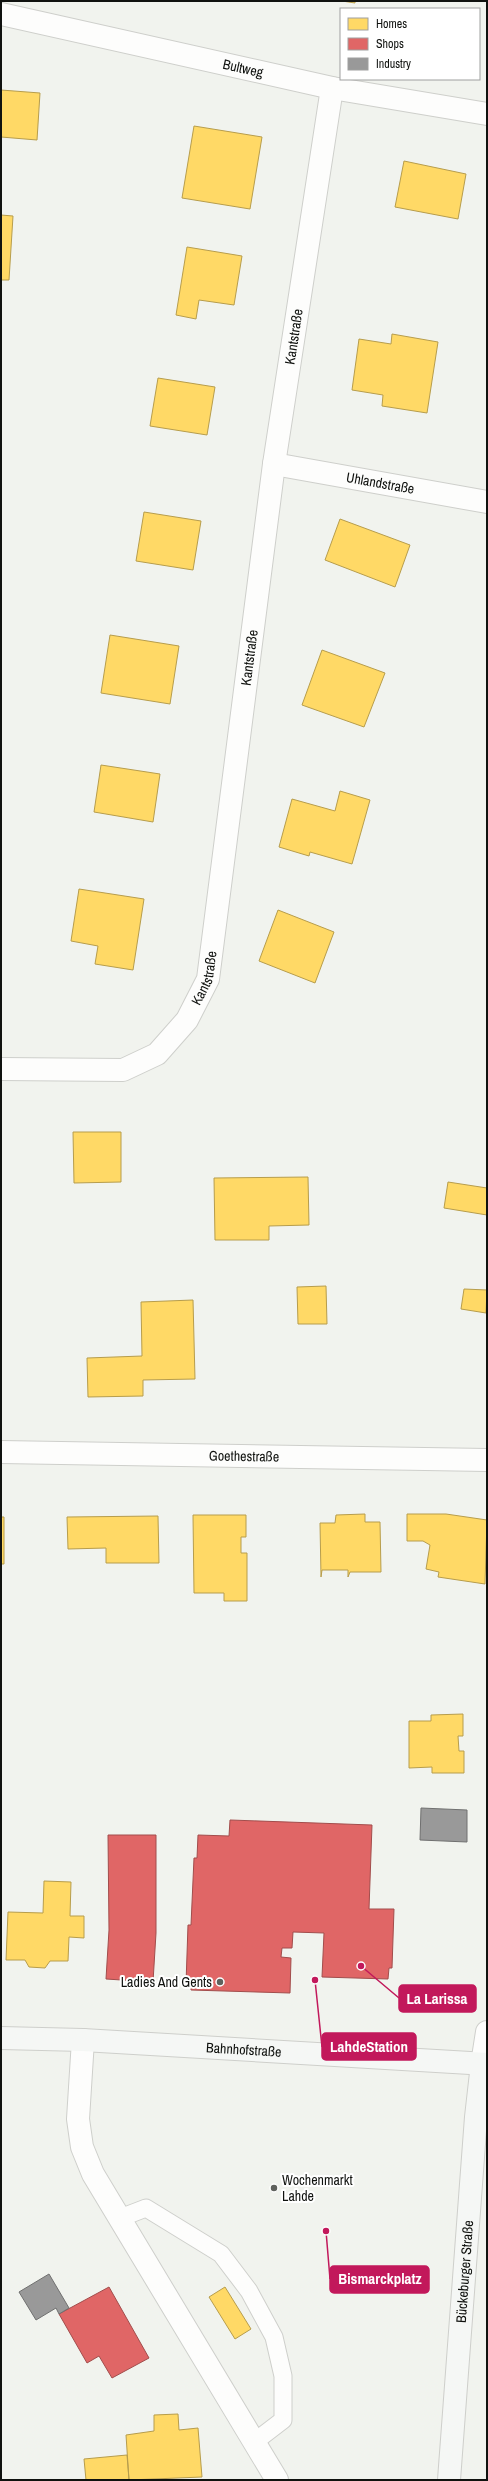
<svg xmlns="http://www.w3.org/2000/svg" width="488" height="2481" font-family="'Archivo Narrow',sans-serif">
  <style>
    .homes { fill: #ffd966; stroke: #b79d4c }
    .shops { fill: #e06666; stroke: #a24d4c }
    .industry { fill: #999; stroke: #707070 }
    .lines { fill: none; stroke-linecap: round; stroke-linejoin: round }
    .lane-casing { stroke: #cecfcb; stroke-width: 19 }
    .street-casing { stroke: #cecfcb; stroke-width: 24 }
    .secondary-casing { stroke: #cecfcb; stroke-width: 24 }
    .lane { stroke: #fdfdfc; stroke-width: 17 }
    .street { stroke: #fdfdfc; stroke-width: 22 }
    .secondary { stroke: #f5f7f5; stroke-width: 22 }
    .poi-dot { fill: #5f615d; stroke: #fff; stroke-width: 1.5 }
    .labels { text-anchor: middle; stroke-width: 4; stroke-linejoin: round; paint-order: stroke }
    .street-label { font-size: 14px; fill: #10120f; stroke: #fff }
    .poi-label { font-size: 14px; fill: #10120f; stroke: #fff; text-anchor: end }
    .leader { fill: none; stroke: #c2185b; stroke-width: 1.5 }
    .callout-dot { fill: #c2185b; stroke: #fff; stroke-width: 1.5 }
    .callout { fill: #c2185b; stroke: #c2185b; stroke-width: 1.5 }
    .callout-label { font-size: 15px; text-anchor: middle; font-weight: bold; fill: #fff }
  </style>
  <rect width="100%" height="100%" fill="#f1f3ee"/>
  <!-- homes -->
  <path class="homes" d="M342,1h13v2z
    M1,90l39,3 -3,47 -36,-3z
    M194,126l68,11 -12,72 -68,-11z
    M404,161l62,13 -8,45 -63,-12z
    M1,215l12,1 -4,64h-8z
    M187,247l55,9 -8,49 -35,-5 -3,19 -20,-4z
    M392,334l46,8 -11,71 -45,-7 1,-11 -31,-5 7,-51 32,5z
    M158,378l57,9 -8,48 -57,-9z
    M144,512l57,9 -8,49 -57,-9z
    M340,519l70,26 -15,42 -70,-27z
    M110,635l69,11 -9,58 -69,-11z
    M322,650l63,23 -21,54 -62,-22z
    M101,765l59,9 -7,48 -59,-10z
    M340,791l30,9 -18,64 -42,-12 -1,4 -30,-9 13,-48 43,12z
    M79,889l65,10 -11,71 -38,-6 3,-18 -27,-5z
    M278,910l56,22 -19,51 -56,-22z
    M73,1132h48v50l-47,1z
    M308,1177l1,48 -40,1v14h-54l-1,-62z
    M448,1182l39,6v27l-43,-7z
    M326,1286l1,38h-29l-1,-37z
    M464,1289l23,1 -1,23 -25,-4z
    M193,1300l2,79 -52,1v16l-55,1 -1,-39 55,-2 -1,-54z
    M365,1514v8h15l1,50h-31l-2,5v-7h-26l-1,7 -1,-54h15l1,-8z
    M407,1514h39l41,6 -2,64 -47,-7 1,-5 -13,-3 4,-24 -7,-4h-16z
    M193,1515h53v22h-5v16h6v48h-23v-8h-30z
    M158,1516l1,47h-53v-15l-38,1 -1,-32z
    M1,1517h3v47h-3z
    M463,1714v22h-5l1,15h5v22h-32v-6l-23,1v-47h22v-6z
    M44,1881l27,1 -1,34h14v22l-15,-1 -1,24h-18l-5,7 -16,-1 -4,-7h-19l2,-48 35,1z
    M225,2287l26,42 -16,10 -26,-42z
    M178,2414l1,16 19,-2 4,49 -73,3 -3,-45 28,-4v-16z
    M127,2455l2,25h2h-45l-2,-21z"/>
  <!-- shops -->
  <path class="shops" d="M230,1820l142,5 -3,84h25l-2,59h-3l-1,11 -66,-2 2,-44 -31,-1 -1,16h-10l-1,9 10,1 -1,35 -99,-3v-6h-5l2,-59h3l3,-67h3l1,-23 31,1z
    M108,1835h48v98l-3,49 -47,-3 3,-49z
    M109,2287l40,71 -37,20 -13,-22 -12,7 -28,-49z"/>
  <!-- industry -->
  <path class="industry" d="M421,1808l46,2v32l-47,-2z
    M49,2274l20,34 -10,6 -3,-6 -20,12 -17,-28z"/>
  <g class="lines">
    <defs>
      <path id="lane" d="M120,2218l26,-10 75,46 28,37 25,46 9,39v44l-30,23"/>
      <g id="street">
        <path id="s1" d="M1,14l331,74 155,26"/>
        <path id="s2" d="M274,464l213,38"/>
        <path id="s3" d="M1,1069l122,1 34,-16 30,-34 21,-41 66,-515 58,-376"/>
        <path id="s4" d="M1,1452l486,8"/>
        <path d="M83,2040l-5,79 4,28 11,27 184,306"/>
        <path d="M482,2064l5,-32"/>
      </g>
      <g id="secondary">
        <path id="s5" d="M1,2038l82,2 404,24"/>
        <path id="s6" d="M449,2480l27,-363 6,-53"/>
      </g>
    </defs>
    <!-- lane casing -->
    <use href="#lane" class="lane-casing"/>
    <!-- street casing -->
    <use href="#street" class="street-casing"/>
    <!-- secondary casing -->
    <use href="#secondary" class="secondary-casing"/>
    <!-- lane -->
    <use href="#lane" class="lane"/>
    <!-- street -->
    <use href="#street" class="street"/>
    <!-- secondary -->
    <use href="#secondary" class="secondary"/>
  </g>
  <!-- markers -->
  <g class="poi-dot">
    <circle cx="220" cy="1982" r="4"/>
    <circle cx="274" cy="2188" r="4"/>
  </g>
  <g class="labels">
    <!-- street labels -->
    <g class="street-label">
      <text dy="5" stroke="none"><textPath href="#s1" startOffset="248">Bultweg</textPath></text>
      <text dy="5" stroke="none"><textPath href="#s3" startOffset="899">Kantstraße</textPath></text>
      <text dy="5" stroke="none"><textPath href="#s2" startOffset="108">Uhlandstraße</textPath></text>
      <text dy="5" stroke="none"><textPath href="#s3" startOffset="575">Kantstraße</textPath></text>
      <text dy="5" stroke="none"><textPath href="#s3" startOffset="251">Kantstraße</textPath></text>
      <text dy="5" stroke="none"><textPath href="#s4" startOffset="243">Goethestraße</textPath></text>
      <text dy="5" stroke="none"><textPath href="#s5" startOffset="243">Bahnhofstraße</textPath></text>
      <text dy="5" stroke="none"><textPath href="#s6" startOffset="209">Bückeburger Straße</textPath></text>
    </g>
    <!-- poi labels -->
    <g class="poi-label">
      <text x="212" y="1987">Ladies And Gents</text>
      <text x="282" y="2185" text-anchor="start">Wochenmarkt<tspan x="282" dy="16">Lahde</tspan></text>
    </g>
  </g>
  <!-- callouts -->
  <path class="leader" d="M361 1966L399 1998M315 1980L322 2047M326 2231L330 2279"/>
  <g class="callout-dot">
    <circle cx="361" cy="1966" r="4"/>
    <circle cx="315" cy="1980" r="4"/>
    <circle cx="326" cy="2231" r="4"/>
  </g>
  <g class="callout">
    <rect x="399" y="1985" width="77" height="27" rx="4"/>
    <rect x="322" y="2033" width="94" height="27" rx="4"/>
    <rect x="330" y="2266" width="99" height="27" rx="4"/>
  </g>
  <g class="callout-label">
    <text x="437" y="2004">La Larissa</text>
    <text x="369" y="2052">LahdeStation</text>
    <text x="380" y="2284">Bismarckplatz</text>
  </g>
  <!-- border -->
  <rect width="488" height="2481" fill="none" stroke="#10120f" stroke-width="4"/>
  <!-- legend -->
  <rect x="340" y="8" width="140" height="72" fill="#ffffff" stroke="#9fa09f"/>
  <rect x="348" y="18" width="20" height="12" fill="#ffd966" stroke="#9fa09f"/>
  <text x="376" y="28" font-size="12" fill="#10120f">Homes</text>
  <rect x="348" y="38" width="20" height="12" fill="#e06666" stroke="#9fa09f"/>
  <text x="376" y="48" font-size="12" fill="#10120f">Shops</text>
  <rect x="348" y="58" width="20" height="12" fill="#999999" stroke="#9fa09f"/>
  <text x="376" y="68" font-size="12" fill="#10120f">Industry</text>
</svg>
